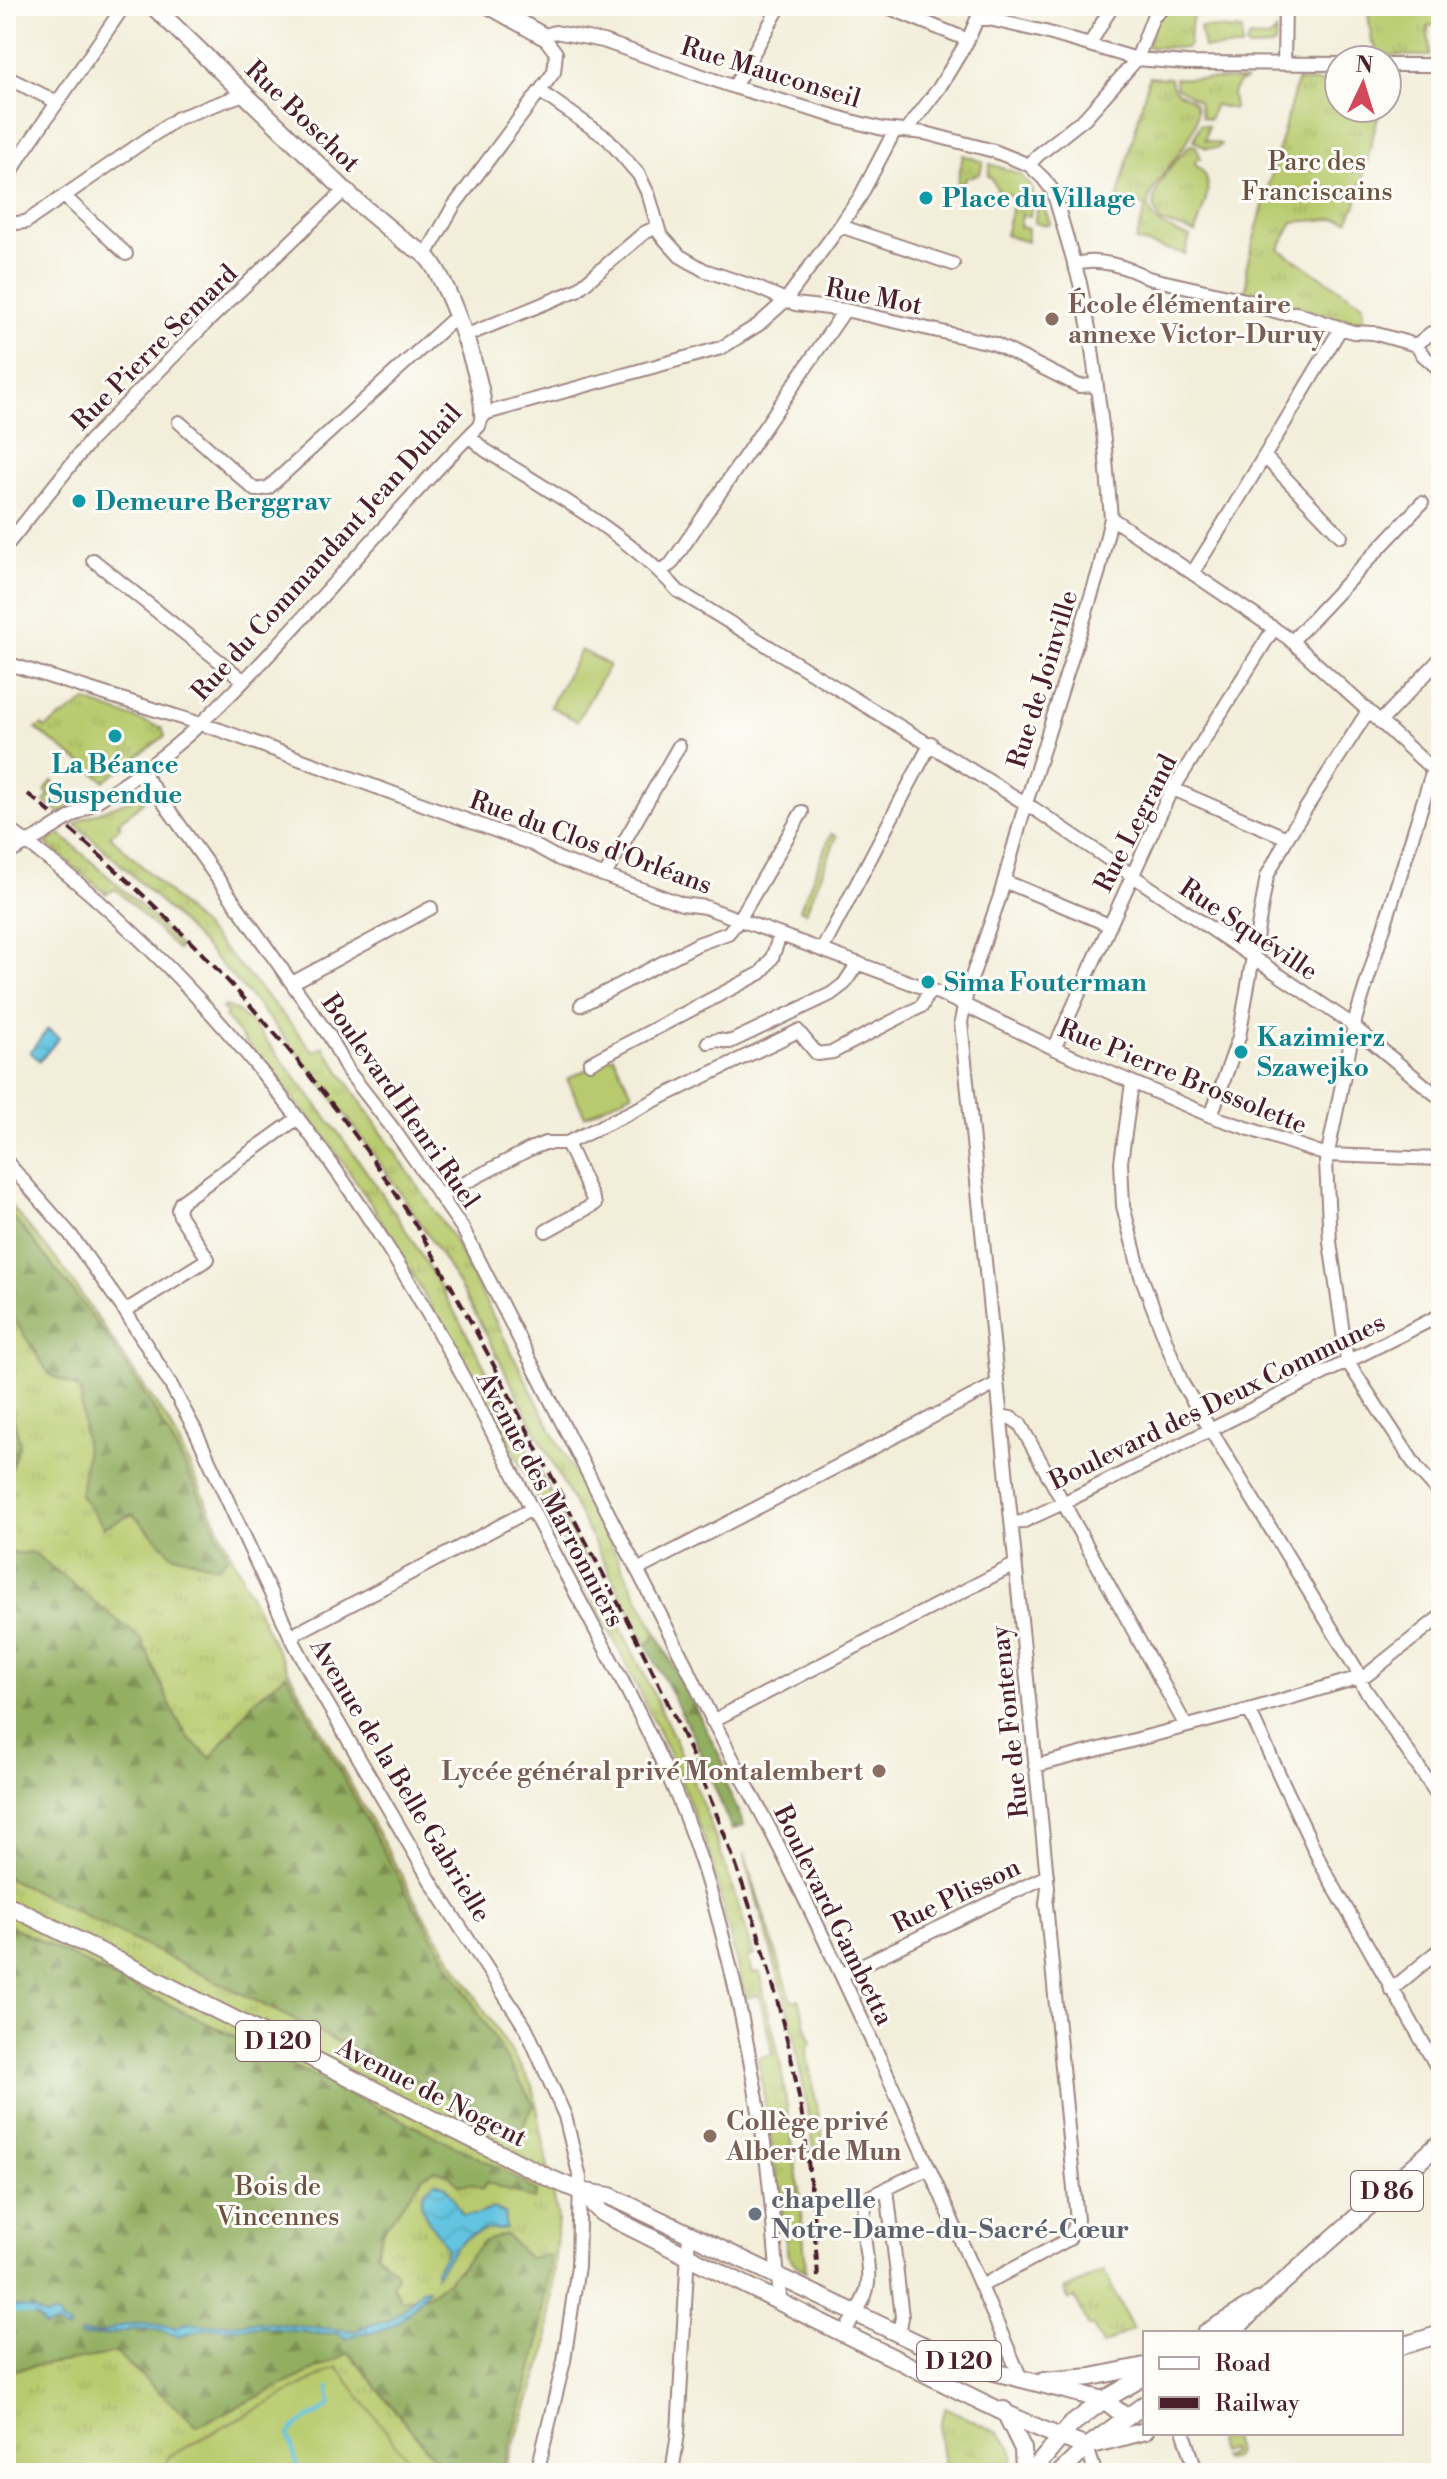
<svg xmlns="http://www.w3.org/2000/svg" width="1447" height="2479" font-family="'Libre Bodoni',serif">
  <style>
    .grass { fill: url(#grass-tufts); stroke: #81744c; stroke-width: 2 }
    .forest { fill: url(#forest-firs); stroke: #6e6646; stroke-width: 2 }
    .garden { fill: #b8ca6d; stroke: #81744c; stroke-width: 2 }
    .water { fill: url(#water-waves); stroke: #567286; stroke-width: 2 }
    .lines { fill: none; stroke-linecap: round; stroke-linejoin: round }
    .stream { stroke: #62c4e0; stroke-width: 4 }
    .minor-casing { stroke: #9e8682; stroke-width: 16 }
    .major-casing { stroke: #9e8682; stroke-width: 20 }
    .minor { stroke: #fff; stroke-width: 12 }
    .major { stroke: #fff; stroke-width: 16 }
    .rail { stroke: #4a1f2b; stroke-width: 4; stroke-dasharray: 12 6; stroke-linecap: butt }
    .minor-bridge-casing { stroke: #9e8682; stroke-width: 16; stroke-linecap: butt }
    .minor-bridge { stroke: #fff; stroke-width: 12 }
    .culture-dot { fill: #0f9aa8; stroke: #fdfcf7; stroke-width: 3 }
    .education-dot { fill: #8d6e63; stroke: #fdfcf7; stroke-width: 3 }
    .worship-dot { fill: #6b7280; stroke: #fdfcf7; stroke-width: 3 }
    .labels { text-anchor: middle; stroke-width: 6; stroke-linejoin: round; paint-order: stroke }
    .shield { fill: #fdfcf7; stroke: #806168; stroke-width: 2 }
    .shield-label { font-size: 24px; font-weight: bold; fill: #4a1f2b }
    .street-label { font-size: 26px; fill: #4a1f2b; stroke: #fdfcf7 }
    .park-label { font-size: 26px; fill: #6b523f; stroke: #fdfcf7 }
    .culture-label { font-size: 26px; font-weight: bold; fill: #0d838f; stroke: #fdfcf7; text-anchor: start }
    .education-label { font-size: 26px; font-weight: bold; fill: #785e54; stroke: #fdfcf7; text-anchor: start }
    .worship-label { font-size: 26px; font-weight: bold; fill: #5b616d; stroke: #fdfcf7; text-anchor: start }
  </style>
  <defs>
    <pattern id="grass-tufts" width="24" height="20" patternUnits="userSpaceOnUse" patternTransform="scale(2)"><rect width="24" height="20" fill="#b8ca6d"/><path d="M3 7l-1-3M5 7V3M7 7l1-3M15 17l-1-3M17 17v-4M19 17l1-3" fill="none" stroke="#a0ad5f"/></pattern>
    <pattern id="forest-firs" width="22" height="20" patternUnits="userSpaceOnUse" patternTransform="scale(2)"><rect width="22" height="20" fill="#92ae60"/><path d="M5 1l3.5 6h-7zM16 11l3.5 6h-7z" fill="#798d4f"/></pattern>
    <pattern id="water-waves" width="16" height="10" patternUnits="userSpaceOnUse" patternTransform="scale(2)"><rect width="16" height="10" fill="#62c4e0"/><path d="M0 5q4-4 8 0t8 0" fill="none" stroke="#57a8c0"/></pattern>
  </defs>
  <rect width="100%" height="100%" fill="#fdfcf7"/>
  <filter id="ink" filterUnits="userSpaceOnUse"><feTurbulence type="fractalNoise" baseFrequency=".0125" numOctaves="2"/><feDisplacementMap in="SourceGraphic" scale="16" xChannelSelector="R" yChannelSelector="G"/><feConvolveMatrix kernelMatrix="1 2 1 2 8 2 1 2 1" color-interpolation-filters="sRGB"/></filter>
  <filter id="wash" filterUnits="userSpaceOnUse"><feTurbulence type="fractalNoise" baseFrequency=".006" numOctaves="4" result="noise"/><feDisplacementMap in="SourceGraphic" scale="32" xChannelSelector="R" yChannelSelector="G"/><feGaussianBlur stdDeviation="1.8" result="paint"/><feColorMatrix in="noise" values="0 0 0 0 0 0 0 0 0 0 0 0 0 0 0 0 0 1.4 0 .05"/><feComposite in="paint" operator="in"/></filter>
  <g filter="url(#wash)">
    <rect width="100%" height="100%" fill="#f3eeda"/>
    <!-- grass -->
    <path class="grass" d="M1168,6h26c-1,14 -5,26 -5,39l-3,3 -39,-1 8,-25z
      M1367,6h74v18l-13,2 2,30 -54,-1 -1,-11 -3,-1z
      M1200,27l42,3v18h-38z
      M1276,31l-1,13 -4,3 -22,1 -3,-3 4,-8 19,1z
      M1149,77l21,1c2,23 28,13 27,35 0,47 -103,96 -7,124l-5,17 -49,-13 10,-35 -29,-6z
      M1175,78l70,2h1l-7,3 -7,11 2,15 -20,-4 -4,14 -8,-2 -3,-16 -23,-14z
      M1297,81l42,2v25h41l-24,97 -8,16 -11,-2 -44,3 -14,27 84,55 2,21 -121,-31 3,-10 -1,-16z
      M1200,124l8,1 -3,15 16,4 -3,4h-12l-12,-8z
      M1190,145l6,1 5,13h-5l-1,6c25,13 6,48 0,68l-34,-11c-21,-27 12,-58 29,-77z
      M963,155l20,7 -3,12 -15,4 -2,7 -6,-1z
      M990,164l30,10 13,15 -3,27 -8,-1 -2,12 8,2 -1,13 -22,-7 9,-36 -5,-4 -10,-2 -8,-16 -3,-1z
      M1040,197l10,26 -1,2 -15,-2z
      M86,701l76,27 3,8 -60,45 -69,-52 6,-4 3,3z
      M52,781l21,24 -12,9 -17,-12 5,-7 -4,-4z
      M135,798l9,3 -26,22 3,3 -11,10c73,68 141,139 204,216l9,-6 128,189 206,399 -10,12c-37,-74 -76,-147 -114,-220 -24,-46 -46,-94 -73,-139 -104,-174 -230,-331 -385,-463l12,-7z
      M60,834l76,67 44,45 -2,4 -62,-61 -10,5 -60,-51z
      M224,1006l14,5 6,8 4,-1c53,66 106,132 152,203 59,91 107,190 158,286 49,94 100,189 141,288 21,52 38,106 55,160l-6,2 5,16 6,-1 21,88 20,137 6,74 -9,-5 -9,-10 -30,-198 15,-4 -14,-59 -14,3 -35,-143 -36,-92 -60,-123 -111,-208 -128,-222 -47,-69 -103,-124 3,-3 -6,-6z
      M6,1200l56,66 109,160 103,219 146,264 113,177 25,133 -11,131 -43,123h-498z
      M744,1854l48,147 7,-2 12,44 -3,2 -1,10 18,94 -10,3 -24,-131z
      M1104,2271l29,58 -31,16 -9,-19 -4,1 -14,-29 -6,2 -5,-10z
      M945,2407l53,26 13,13 3,9 -6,18h-60c-8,-20 -11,-46 -3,-66z
      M1231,2436l5,15 -2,6 -10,3 -3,-3 10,-4 -1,-4 -10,3 -4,-11z"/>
    <!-- forest -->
    <path class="forest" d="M6,1209c60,70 117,144 162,225 22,39 40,81 60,122l-10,11 -47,-13 -38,-40 -29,13 -24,-32 6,-40 -6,-66 -31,-15 -38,-59 -5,20z
      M6,1390l14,53 -14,39z
      M6,1553h28l108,87 31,72 16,27 22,19 43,-57 32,-27 127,230 121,201 -14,27 -514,-255z
      M657,1634l72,140 -6,4 21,47 -12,5 -38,-92 -47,-92z
      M6,1924l494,244 37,24 -3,7 -48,-17 -4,7 -11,-5 -12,1 -10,-10 -14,-5 -11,6 -40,53 -8,24 20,19 1,3 -5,10 9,15 25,-4 23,-16 34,-38 22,-8 24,24 21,-3 -12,93 -36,125h-56l-97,-120 -152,73 -81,-73 -110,18z"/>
    <!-- garden -->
    <path class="garden" d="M581,650l28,15 -32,56 -27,-15z
      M831,834l6,2 -31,76 -6,-3z
      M613,1056l19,37 -47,23 -18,-37z
      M337,2367l81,106h-253l4,-17z"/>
    <!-- water -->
    <path class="water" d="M48,1029l11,9 -19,23 -10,-9z
      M435,2182l11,4 17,29h13l18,-7 11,5v15c-9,4 -15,0 -24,3 -23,8 -33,25 -45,44l-1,-5 10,-16 1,-7c-11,-23 -43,-43 -11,-65z
      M423,2288l5,1c-12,16 -29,38 -49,42 -12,2 -22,1 -32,8l-11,-6 -15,1 -60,-7 -55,2 -26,8c-46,-19 -57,2 -100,-1l1,-3 18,1 21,-8 22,-3 32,4 13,-4 23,2 45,-3 100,9 14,-6 18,-3 18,-14z
      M6,2305l25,4 15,8 7,-3 6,3 1,5 10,4 -2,5 -13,-7 -10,3c-7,-14 -23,-16 -39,-18z"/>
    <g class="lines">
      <!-- stream -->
      <path class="stream" d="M6,2310l27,4
        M299,2473l-10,-38c10,-16 30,-18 42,-31l-2,-16"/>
    </g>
  </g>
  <g filter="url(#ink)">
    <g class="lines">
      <defs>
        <path id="minor" d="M885,6l83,34
          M977,19h12l56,13 92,27 49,4 153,1
          M1090,44l22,-38
          M1284,64l1,-58
          M1387,65h54
          M6,77l51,25
          M734,87l46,-81
          M541,92l67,47 31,36 10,21 11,38 20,22 24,14 54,18 37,16 50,6 150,34 84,42 16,-1
          M906,131l33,-43 29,-48 9,-21
          M1029,165l9,-10 47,-37 52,-59 16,-42 12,-11
          M6,183l15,-28 103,-149
          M64,196l62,58
          M6,224l20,-2 152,-104 66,-24
          M840,226l113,38
          M426,255l27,-48 101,-135 2,-19 -13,-17 12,-4 48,9 131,46 117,34 32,8 42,4 69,18 35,14 14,13 10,13 27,92 10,51 15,114 6,70 -12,53 -76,242 -23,83 -33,95 -6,31 87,866 -2,16 31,316 -8,19 -86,46
          M1074,265c21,-9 54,2 74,13l102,23 13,7 19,5h14l57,19 20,1 43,12 7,10 18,16
          M465,336l112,-46 67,-57 13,-6
          M1416,345l15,-12 10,-2
          M179,422l76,68 13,-2 182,-166 7,-4
          M469,436l16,14c64,41 143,84 193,141l355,217 314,213 94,78
          M1266,458l75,78
          M1111,518l177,120 153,139
          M6,546l84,-105 116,-118 140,-134
          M93,560l150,120
          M660,571l11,-7 174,-254
          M1193,572c51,-80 99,-162 148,-244
          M1292,641l130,-138
          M6,663l214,67 312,114 27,15 123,45 23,3 236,87 121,58 149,64 116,39 114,4
          M1380,722l61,-64
          M1433,770l-77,247 -30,145 4,80 17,119 70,107 24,27
          M142,772l188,265 18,34 46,59 69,99 228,446c29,65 66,126 97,190 84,169 159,343 234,516
          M1173,789l114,49
          M77,813c43,-26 86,-54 123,-89 99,-93 182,-202 279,-298l4,-12 238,-66 37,-23 27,-24 55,-75 20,-29 35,-67
          M6,827c159,114 291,274 394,440 57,92 105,191 155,287 53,101 112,201 147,310 29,91 49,192 63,286 8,51 9,103 16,154
          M6,855l37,-21
          M605,875l74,-129
          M1004,881l105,44
          M822,950l109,-207
          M292,983l139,-75
          M581,1005l117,-61 30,-11 11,-13 63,-108
          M708,1042l10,-2 12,2 101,-48 13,-10 14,-21
          M1054,1049l114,-252 106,-169
          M590,1063l171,-90 11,-15 8,-23
          M1132,1083l-11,79 2,44 18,70 41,107 173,284 8,19 78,114
          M1211,1116l28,-79 28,-161 20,-38 81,-127
          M6,1161l64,73 55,77 46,74 24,45 95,205 31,58 112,192 94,145 38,86 15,62 -2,88 -14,95 -27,112
          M440,1196l90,-47 15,-6h22
          M546,1231l49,-27 -28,-61 227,-110 4,-2 19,23 16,-2 89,-46 7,-16
          M125,1311l83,-52 -28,-43 -2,-7 3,-7 117,-84
          M1000,1416l11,2 9,6 166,302
          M1012,1523l10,-1 41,-19 378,-188
          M637,1570l359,-186
          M291,1636l241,-127
          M1249,1710l73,156 119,208
          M712,1721l302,-156
          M1035,1766l214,-56 118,-35 74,-59
          M841,1975l206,-99
          M1391,1990l50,-41
          M887,2189l15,128 -3,17
          M844,2334c8,-16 22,-33 24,-51 3,-24 -14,-69 3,-87l58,-28
          M1184,2433l13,40
          M1087,2447l8,25
          M672,2473l6,-40 11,-200"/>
        <path id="major" d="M153,6l204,196c16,13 31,26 47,39 7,5 15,8 21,14 21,18 60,130 58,159
          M490,6l53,30
          M6,1904l543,274 31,13 30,5 310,148 51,22 133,34 22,17
          M580,2191l22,22c99,50 197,99 296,147 62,31 124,64 189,87
          M1205,2333l53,-32
          M1232,2333l38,-39 171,-152
          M1401,2346l40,-12
          M1044,2381l47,-4 54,-11
          M1004,2410l19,39 1,24
          M1096,2444l49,-13
          M1031,2473l41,-49 32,-24 41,-24
          M1060,2473l27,-26 58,-43"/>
      </defs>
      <!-- minor casing -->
      <use href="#minor" class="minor-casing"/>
      <!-- major casing -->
      <use href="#major" class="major-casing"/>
      <!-- minor -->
      <use href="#minor" class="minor"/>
      <!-- major -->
      <use href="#major" class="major"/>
      <!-- rail -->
      <path class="rail" d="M28,794c136,111 259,239 358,385 64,95 114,200 168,302 53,101 109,203 153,310 38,90 66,184 87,280 14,68 19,137 24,206"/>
      <defs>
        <path id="minor-bridge" d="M43,834l34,-21"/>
      </defs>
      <!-- minor-bridge casing -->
      <use href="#minor-bridge" class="minor-bridge-casing"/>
      <!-- minor-bridge -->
      <use href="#minor-bridge" class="minor-bridge"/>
    </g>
  </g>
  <!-- markers -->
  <g class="culture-dot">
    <circle cx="926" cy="198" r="8"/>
    <circle cx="79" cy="501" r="8"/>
    <circle cx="115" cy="736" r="8"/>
    <circle cx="928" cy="982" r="8"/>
    <circle cx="1241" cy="1052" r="8"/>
  </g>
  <g class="education-dot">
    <circle cx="1052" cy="319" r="8"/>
    <circle cx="879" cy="1771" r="8"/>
    <circle cx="710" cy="2136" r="8"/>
  </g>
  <circle class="worship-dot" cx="755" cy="2214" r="8"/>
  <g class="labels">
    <!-- shield labels -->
    <g class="shield">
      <rect x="236" y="2021" width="84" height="40" rx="6"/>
      <rect x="1351" y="2171" width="72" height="40" rx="6"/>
      <rect x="917" y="2341" width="84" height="40" rx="6"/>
    </g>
    <g class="shield-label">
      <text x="278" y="2049">D 120</text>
      <text x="1387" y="2199">D 86</text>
      <text x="959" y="2369">D 120</text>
    </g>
    <!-- street labels -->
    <g class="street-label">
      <text transform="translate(771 72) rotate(17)" y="9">Rue Mauconseil</text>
      <text transform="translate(303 116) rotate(44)" y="9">Rue Boschot</text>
      <text transform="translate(874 296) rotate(11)" y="9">Rue Mot</text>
      <text transform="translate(154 347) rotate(-45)" y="9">Rue Pierre Semard</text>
      <text transform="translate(326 552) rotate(-48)" y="9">Rue du Commandant Jean Duhail</text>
      <text transform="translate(1042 679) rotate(-73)" y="9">Rue de Joinville</text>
      <text transform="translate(1135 823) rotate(-63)" y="9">Rue Legrand</text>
      <text transform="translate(591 842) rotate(20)" y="9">Rue du Clos d'Orléans</text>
      <text transform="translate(1249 929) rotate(34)" y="9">Rue Squéville</text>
      <text transform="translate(1183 1076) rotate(22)" y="9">Rue Pierre Brossolette</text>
      <text transform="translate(401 1101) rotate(55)" y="9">Boulevard Henri Ruel</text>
      <text transform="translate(1217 1401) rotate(-26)" y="9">Boulevard des Deux Communes</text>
      <text transform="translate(551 1499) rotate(62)" y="9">Avenue des Marronniers</text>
      <text transform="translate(1009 1722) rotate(-96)" y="9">Rue de Fontenay</text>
      <text transform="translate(401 1780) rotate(59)" y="9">Avenue de la Belle Gabrielle</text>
      <text transform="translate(956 1895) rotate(-26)" y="9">Rue Plisson</text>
      <text transform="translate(834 1915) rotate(64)" y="9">Boulevard Gambetta</text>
      <text transform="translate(432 2092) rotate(27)" y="9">Avenue de Nogent</text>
    </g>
    <!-- park labels -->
    <g class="park-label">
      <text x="1317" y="170">Parc des<tspan x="1317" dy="30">Franciscains</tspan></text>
      <text x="278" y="2195">Bois de<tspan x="278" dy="30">Vincennes</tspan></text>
    </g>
    <!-- culture labels -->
    <g class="culture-label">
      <text x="942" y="207">Place du Village</text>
      <text x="95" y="510">Demeure Berggrav</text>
      <text x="115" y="773" text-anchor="middle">La Béance<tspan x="115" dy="30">Suspendue</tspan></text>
      <text x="944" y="991">Sima Fouterman</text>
      <text x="1257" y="1046">Kazimierz<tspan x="1257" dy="30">Szawejko</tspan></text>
    </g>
    <!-- education labels -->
    <g class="education-label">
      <text x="1068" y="313">École élémentaire<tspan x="1068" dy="30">annexe Victor-Duruy</tspan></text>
      <text x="863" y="1780" text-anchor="end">Lycée général privé Montalembert</text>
      <text x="726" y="2130">Collège privé<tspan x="726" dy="30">Albert de Mun</tspan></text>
    </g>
    <!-- worship labels -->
    <g class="worship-label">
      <text x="771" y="2208">chapelle<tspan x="771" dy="30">Notre-Dame-du-Sacré-Cœur</tspan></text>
    </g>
  </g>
  <!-- margin -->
  <rect width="1447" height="2479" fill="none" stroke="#fdfcf7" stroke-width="32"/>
  <!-- legend -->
  <rect x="1143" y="2331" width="260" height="104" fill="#fdfcf7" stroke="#b5a4a5" stroke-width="2"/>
  <rect x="1159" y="2357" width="40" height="12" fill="#ffffff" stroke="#b5a4a5" stroke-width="2"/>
  <text x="1215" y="2371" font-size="24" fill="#4a1f2b">Road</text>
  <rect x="1159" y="2397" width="40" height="12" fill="#4a1f2b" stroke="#b5a4a5" stroke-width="2"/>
  <text x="1215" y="2411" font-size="24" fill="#4a1f2b">Railway</text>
  <!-- north arrow -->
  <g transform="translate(1363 84) rotate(4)"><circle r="38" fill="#fdfcf7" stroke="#b5a4a5" stroke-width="2"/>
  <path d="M0-6L14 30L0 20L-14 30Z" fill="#d1495b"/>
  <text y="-12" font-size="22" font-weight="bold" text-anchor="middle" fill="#4a1f2b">N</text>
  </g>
</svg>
